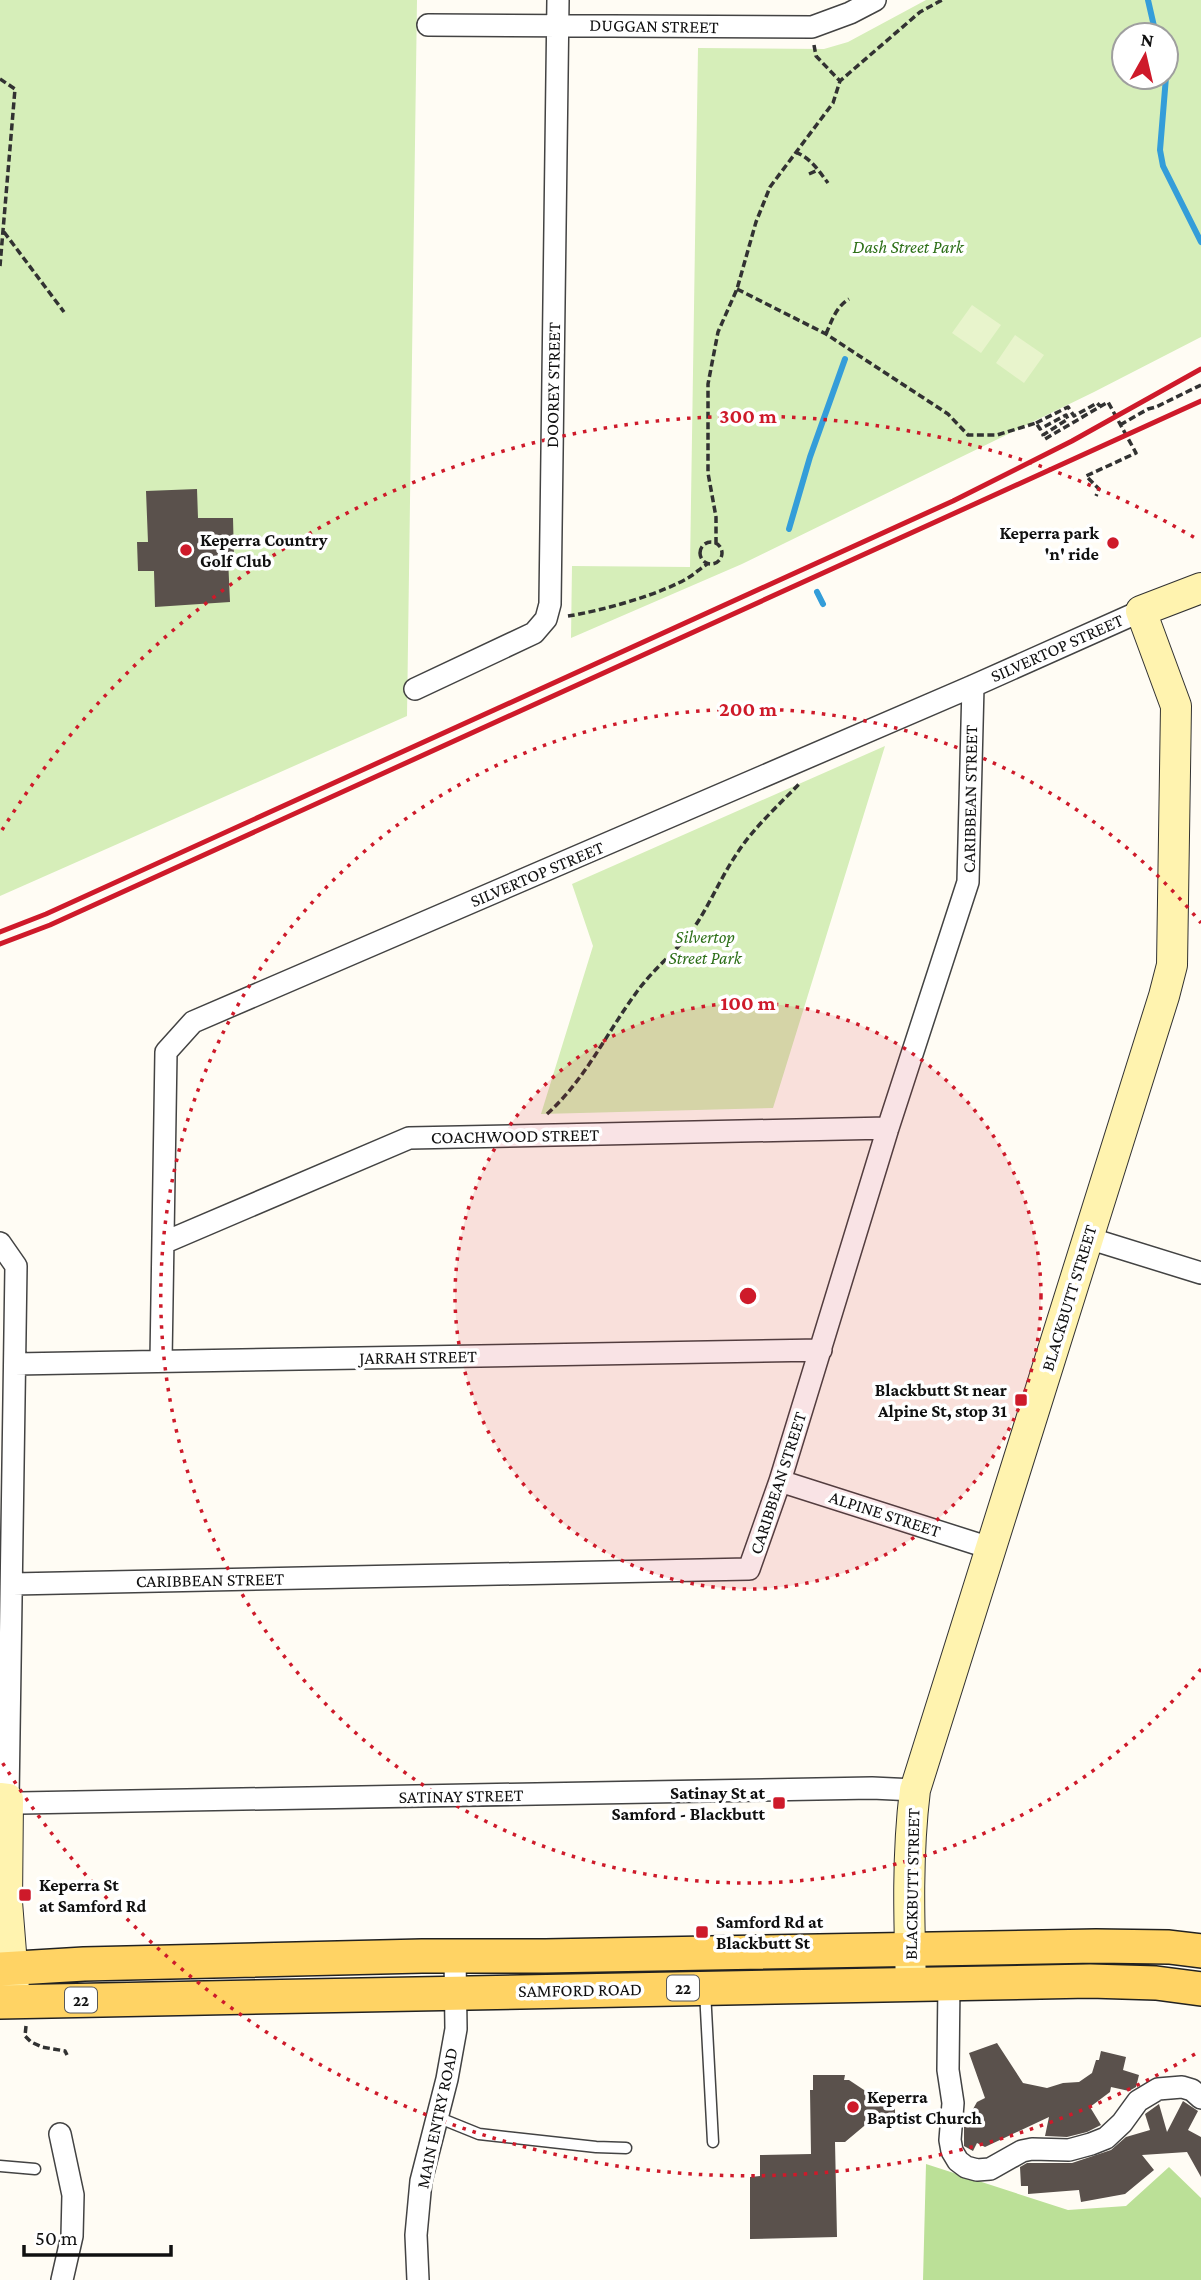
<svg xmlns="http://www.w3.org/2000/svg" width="1201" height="2280" font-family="'Crimson Pro',serif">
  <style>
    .green { fill: #d6eeb9; fill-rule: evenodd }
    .forest { fill: #bbe097 }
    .pitch { fill: #e8f4cc }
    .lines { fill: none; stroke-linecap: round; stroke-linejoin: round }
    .stream { stroke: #349dd9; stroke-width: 6 }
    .building { fill: #5a514c }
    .lane-casing { stroke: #434343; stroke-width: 13 }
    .street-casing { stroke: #434343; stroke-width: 24 }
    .secondary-casing { stroke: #323232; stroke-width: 32 }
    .primary-casing { stroke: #212121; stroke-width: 36 }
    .path { stroke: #323232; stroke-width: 3.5; stroke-dasharray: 7 3.5; stroke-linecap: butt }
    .lane { stroke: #fff; stroke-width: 10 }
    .street { stroke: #fff; stroke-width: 21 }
    .secondary { stroke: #fff3af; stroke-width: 30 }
    .primary { stroke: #ffd364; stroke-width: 33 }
    .rail { stroke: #ce1a2a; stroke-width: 5 }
    .ring { fill: none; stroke: #ce1a2a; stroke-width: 3.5; stroke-dasharray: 3.5 7 }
    .poi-dot { fill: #ce1a2a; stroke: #fff; stroke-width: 2.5 }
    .labels { text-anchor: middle; stroke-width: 7; stroke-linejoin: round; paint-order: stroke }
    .shield { fill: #fff; stroke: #585858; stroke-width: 2 }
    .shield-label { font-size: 16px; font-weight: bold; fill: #101010 }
    .street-label { font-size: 18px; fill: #101010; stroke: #fff }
    .park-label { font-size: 18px; font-style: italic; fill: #2e7019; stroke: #fff }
    .poi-label { font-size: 18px; font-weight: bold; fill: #101010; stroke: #fff; text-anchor: start }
    .centre { fill: #ce1a2a; stroke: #fff; stroke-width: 3.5 }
    .ring-label { font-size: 21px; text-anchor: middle; font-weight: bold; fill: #ce1a2a; stroke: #fff; stroke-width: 7; stroke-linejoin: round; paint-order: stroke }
  </style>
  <rect width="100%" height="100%" fill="#fffcf4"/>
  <!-- green -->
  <path class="green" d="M0,0h417l-10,716 -407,180z
    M926,0h275v337l-107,55 -352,172 -171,74 1,-72 118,1 8,-519 126,1 24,-7zM1124,35h42v42h-42z
    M885,746l-112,362 -232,6 52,-168 -21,-62z"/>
  <!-- forest -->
  <path class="forest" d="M926,2164l142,46 58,-4 43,-39 32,31v82h-278z"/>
  <!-- pitch -->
  <path class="pitch" d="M972,305l29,20 -20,28 -29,-20z
    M1015,335l29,20 -20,28 -28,-20z"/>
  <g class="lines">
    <!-- stream -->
    <path class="stream" d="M1148,0l8,35
      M1166,77l-6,73 3,16 38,76
      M789,529l21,-72 35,-98
      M817,592l6,12"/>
  </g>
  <!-- building -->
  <path class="building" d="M197,489l1,29h35l1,40h-6l2,44 -75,5 -1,-36h-16l-1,-29h11l-2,-51z
    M997,2043l26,40 24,5 16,-5 16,-1 13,-9 4,-13h3l2,-9 25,6 -3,13 16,5 -3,12 -7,4 -18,-4 -1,5 -20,15 11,18 -14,7 -20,5 -22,-1 4,-19 -64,30 -8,-4 -4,8 -9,-5v-21l13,-23 8,-4 -16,-45z
    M813,2075h32l-1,5h5l27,18h19v19l-19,-1 -31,26h-10l2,95 -87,2v-62l10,-1v-21l51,-1 -1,-64h3z
    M1183,2101l15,10 -10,19 13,7v40l-14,-25 -45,3 12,15 -29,24 -44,8 -2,-12 -51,4v-8h-7l-1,-19 7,-4h45l39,-13 15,-13 24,-7 -5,-16 14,-10 8,28z"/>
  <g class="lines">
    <defs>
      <path id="lane" d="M705,1991l8,151
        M437,2117l42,17 117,13 30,1
        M0,2166l35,3"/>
      <path id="street" d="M428,25l384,2 38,-14 25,-13
        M415,689l119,-56 12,-14 4,-15 8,-604
        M1088,1238l113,35
        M0,1243l16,23 -8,533 12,4 852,-15 43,2
        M163,1243l246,-105 479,-10
        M161,1361l5,-309 27,-30 780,-336 168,-75
        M15,1364l806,-14
        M780,1481l210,67
        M13,1584l736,-15 31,-88 108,-353 80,-246 5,-196
        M949,1983l-1,87 5,33 -3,37 2,11 6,10 8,6 11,3 13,-1 32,-18 10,-2 37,1 22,-6 15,-6 16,-15 16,-22 20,-12 24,-2 10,3 9,8
        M60,2134l13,61 -1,41 -10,44
        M418,2280l-2,-45 5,-54 26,-102 9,-50 -1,-73"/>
      <path id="secondary" d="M0,1798l8,1 -1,103 7,88
        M911,1984c-2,-65 -4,-129 4,-194l249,-794 8,-31 4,-259 -35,-95 60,-23"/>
      <path id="primary" d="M0,1969l84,-5 338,-8h123l551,-10 73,1 32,4
        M0,2002l1090,-21 66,2 45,6"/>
    </defs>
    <!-- lane casing -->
    <use href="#lane" class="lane-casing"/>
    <!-- street casing -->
    <use href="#street" class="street-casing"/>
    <!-- secondary casing -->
    <use href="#secondary" class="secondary-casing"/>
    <!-- primary casing -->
    <use href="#primary" class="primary-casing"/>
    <!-- path -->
    <path class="path" d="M814,45l2,11 23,24
      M0,79l15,10 -15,177
      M795,152c16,6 23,18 33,31
      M809,174l9,-4
      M4,232l60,80
      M737,289l89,45 122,80 20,21h29l39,-12 4,6 26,-14 2,4 -25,16 2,4 63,-37 28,51 -50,23 13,13 -3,7
      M826,334c6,-14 10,-27 23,-35
      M1036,423l32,-16 6,9 23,-13 3,3
      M1120,425l28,-16 8,-2 45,-22
      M700 553a11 11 0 1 1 22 0a11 11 0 1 1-22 0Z
      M716,544v-27l-8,-44v-89l10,-52 19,-43 19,-67 14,-35 63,-84 7,-22 80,-69 22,-12
      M568,616c33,-5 95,-22 123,-40 6,-4 11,-9 18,-13
      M547,1114c38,-34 59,-80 89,-121 18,-26 46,-45 63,-73 13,-21 23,-44 37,-65 17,-27 42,-49 64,-72
      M26,2026l-1,10 6,6 11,5 23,4 2,4"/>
    <!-- lane -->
    <use href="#lane" class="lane"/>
    <!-- street -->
    <use href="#street" class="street"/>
    <!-- secondary -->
    <use href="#secondary" class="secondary"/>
    <!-- primary -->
    <use href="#primary" class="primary"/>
    <!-- rail -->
    <path class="rail" d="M0,932l46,-18 907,-413 119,-60 129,-72
      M0,944l50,-19 1151,-524"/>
  </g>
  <!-- distance rings -->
  <circle cx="748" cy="1296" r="293" fill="#ce1a2a" fill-opacity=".12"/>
  <g class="ring">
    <circle cx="748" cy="1296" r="293"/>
    <path d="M1201 1669A587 587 0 1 1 1201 923"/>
    <path d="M1195 2054A880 880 0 0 1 2 1762M2 830A880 880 0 0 1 1195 538"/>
  </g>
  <!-- markers -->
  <g class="poi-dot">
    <circle cx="1113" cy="543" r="7"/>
    <circle cx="186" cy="550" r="7"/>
    <rect x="1014" y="1393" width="14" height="14" rx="3.5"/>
    <rect x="772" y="1796" width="14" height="14" rx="3.5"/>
    <rect x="18" y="1888" width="14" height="14" rx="3.5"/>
    <rect x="695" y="1925" width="14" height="14" rx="3.5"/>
    <circle cx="853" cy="2107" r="7"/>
  </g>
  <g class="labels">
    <!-- shield labels -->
    <g class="shield">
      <rect x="667" y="1975.5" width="32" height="25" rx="5"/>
      <rect x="65" y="1987.5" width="32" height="25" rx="5"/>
    </g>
    <g class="shield-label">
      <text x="683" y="1994">22</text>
      <text x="81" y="2006">22</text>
    </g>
    <!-- street labels -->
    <g class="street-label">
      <text transform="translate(654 26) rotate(1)" y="6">DUGGAN STREET</text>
      <text transform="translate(553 385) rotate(-89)" y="6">DOOREY STREET</text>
      <text transform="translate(1057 648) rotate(-24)" y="6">SILVERTOP STREET</text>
      <text transform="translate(970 799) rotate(-89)" y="6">CARIBBEAN STREET</text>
      <text transform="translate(537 874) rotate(-23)" y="6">SILVERTOP STREET</text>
      <text transform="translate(515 1136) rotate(-1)" y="6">COACHWOOD STREET</text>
      <text transform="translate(1069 1298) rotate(-73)" y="6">BLACKBUTT STREET</text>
      <text transform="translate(418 1357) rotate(-1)" y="6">JARRAH STREET</text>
      <text transform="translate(778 1483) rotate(-72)" y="6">CARIBBEAN STREET</text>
      <text transform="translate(885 1514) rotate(18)" y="6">ALPINE STREET</text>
      <text transform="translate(210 1580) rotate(-1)" y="6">CARIBBEAN STREET</text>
      <text transform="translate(461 1796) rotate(-1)" y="6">SATINAY STREET</text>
      <text transform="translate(912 1884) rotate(-89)" y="6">BLACKBUTT STREET</text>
      <text transform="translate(580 1990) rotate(-1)" y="6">SAMFORD ROAD</text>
      <text transform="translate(437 2118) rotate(-78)" y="6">MAIN ENTRY ROAD</text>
    </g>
    <!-- park labels -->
    <g class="park-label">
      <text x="908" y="253">Dash Street Park</text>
      <text x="705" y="943">Silvertop<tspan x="705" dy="21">Street Park</tspan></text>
    </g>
    <!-- poi labels -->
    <g class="poi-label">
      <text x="1099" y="539" text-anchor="end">Keperra park<tspan x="1099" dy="21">'n' ride</tspan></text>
      <text x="200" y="546">Keperra Country<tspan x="200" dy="21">Golf Club</tspan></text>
      <text x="1007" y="1396" text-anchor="end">Blackbutt St near<tspan x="1007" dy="21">Alpine St, stop 31</tspan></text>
      <text x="765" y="1799" text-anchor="end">Satinay St at<tspan x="765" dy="21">Samford - Blackbutt</tspan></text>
      <text x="39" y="1891">Keperra St<tspan x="39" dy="21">at Samford Rd</tspan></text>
      <text x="716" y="1928">Samford Rd at<tspan x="716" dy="21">Blackbutt St</tspan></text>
      <text x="867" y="2103">Keperra<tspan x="867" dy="21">Baptist Church</tspan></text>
    </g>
  </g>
  <circle cx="748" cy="1296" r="10" class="centre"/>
  <g class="ring-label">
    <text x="748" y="423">300 m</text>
    <text x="748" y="716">200 m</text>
    <text x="748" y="1010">100 m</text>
  </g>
  <!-- north arrow -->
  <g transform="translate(1145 56) rotate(8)"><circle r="33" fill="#ffffff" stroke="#9f9f9f" stroke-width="2"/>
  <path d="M0-5L12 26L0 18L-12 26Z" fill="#ce1a2a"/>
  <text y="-10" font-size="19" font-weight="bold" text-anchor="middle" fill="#101010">N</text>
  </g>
  <!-- scale -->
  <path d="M24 2245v10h147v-10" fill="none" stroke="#101010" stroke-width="3.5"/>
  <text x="35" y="2245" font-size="21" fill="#101010" stroke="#ffffff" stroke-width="5" paint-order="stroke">50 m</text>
</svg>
